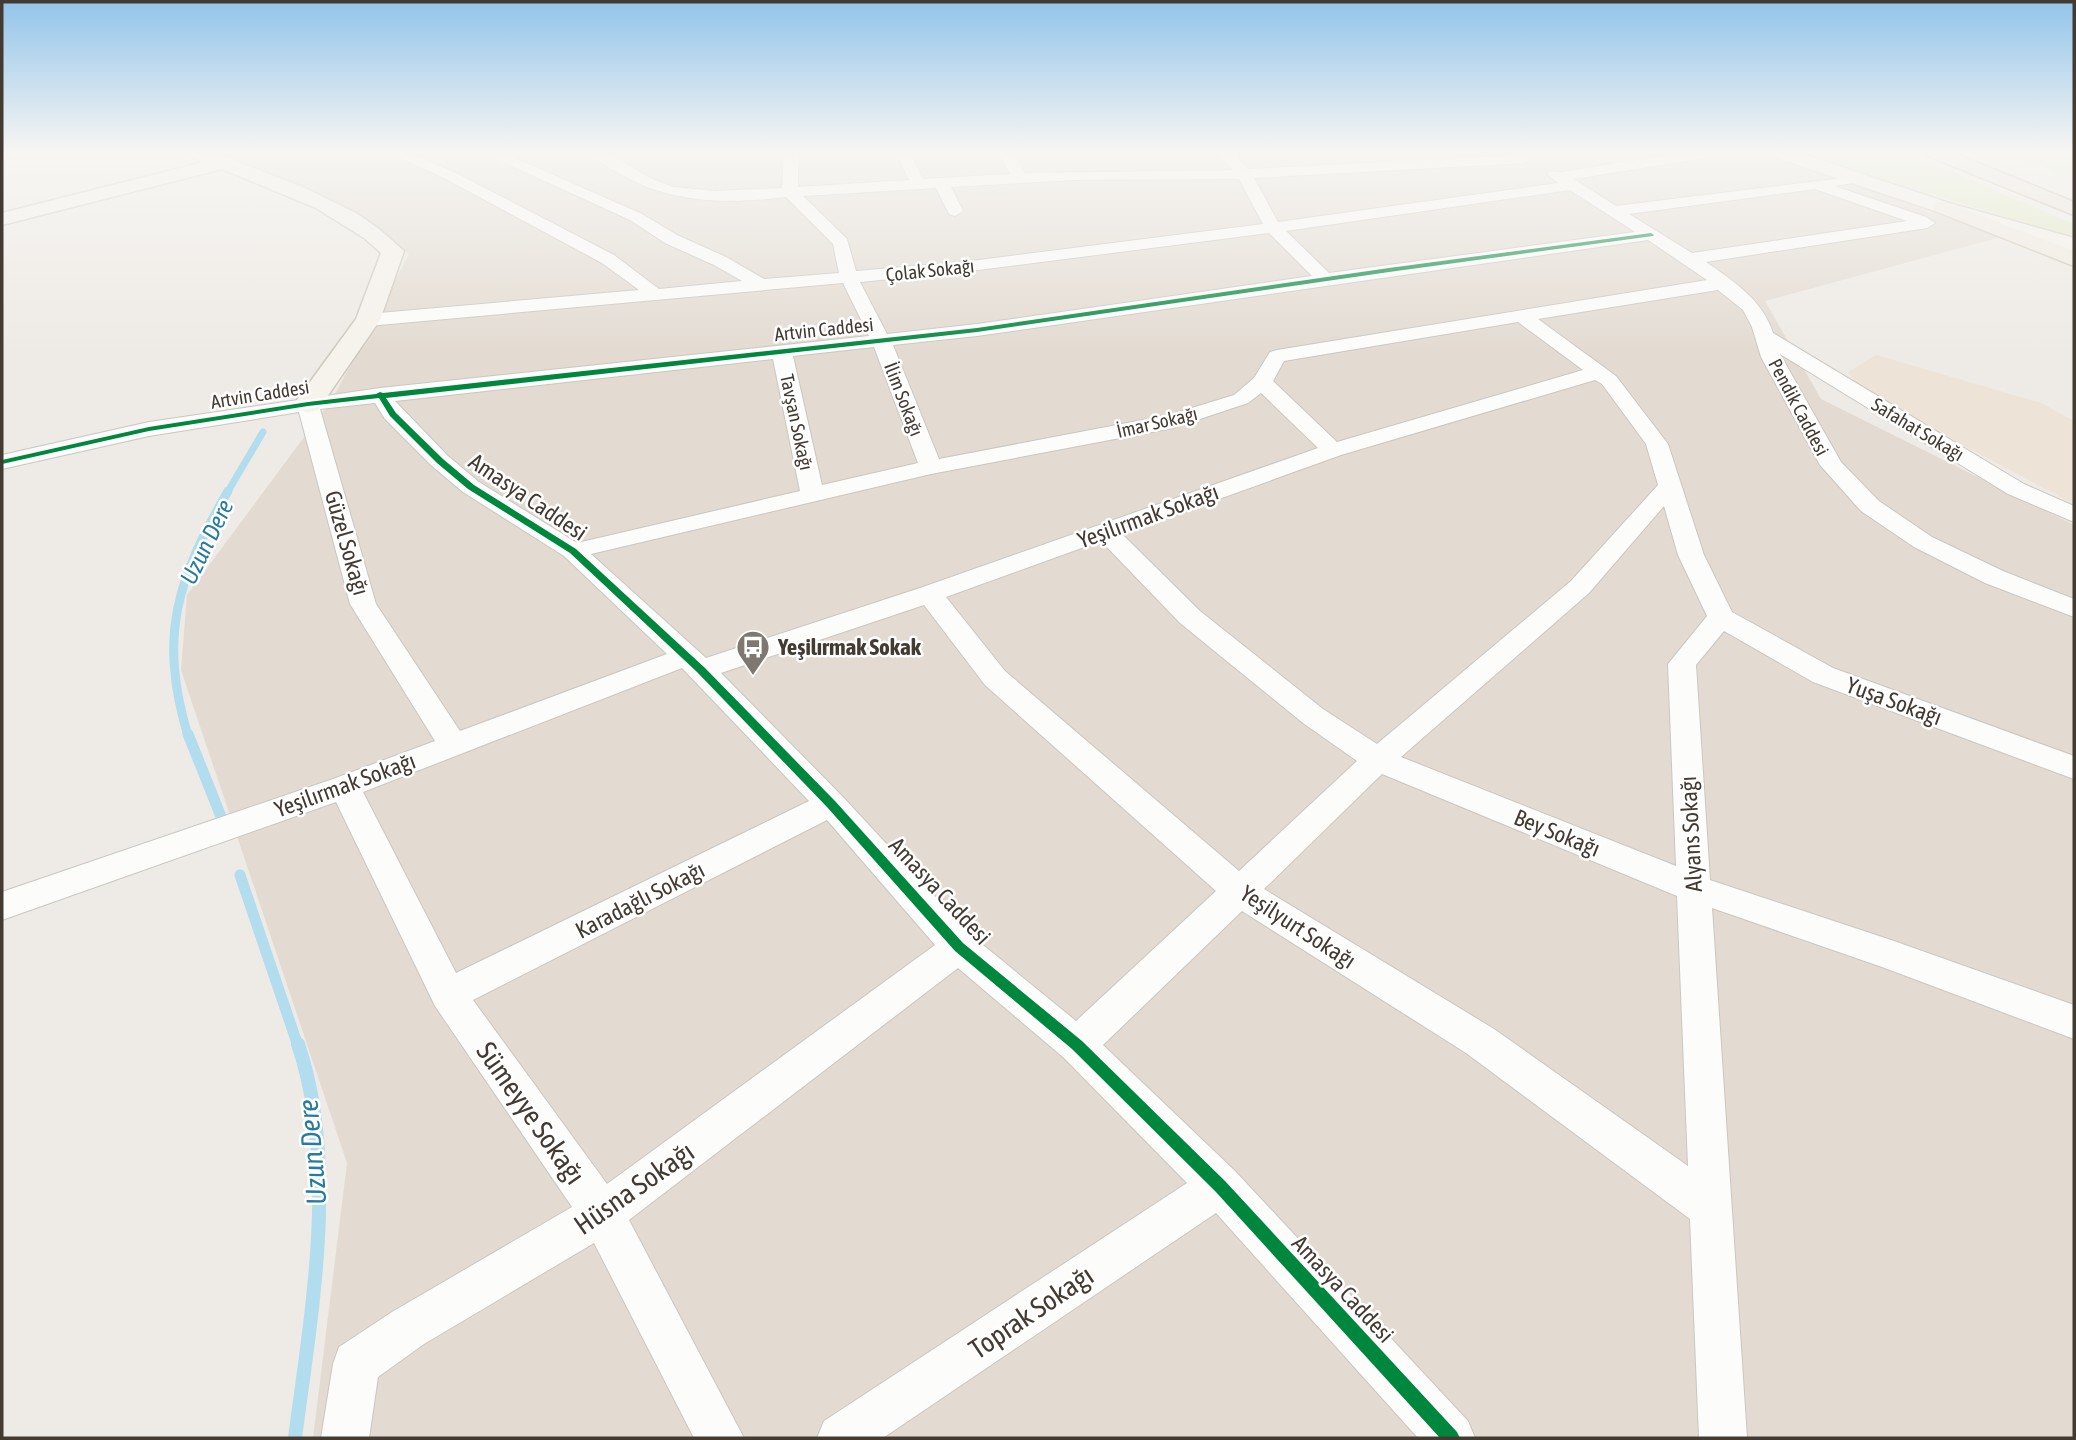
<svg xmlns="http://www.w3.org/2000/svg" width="2076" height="1440" font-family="'Asap Condensed',sans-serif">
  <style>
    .residential { fill: #e3dbd2 }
    .education { fill: #ede3d6 }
    .green { fill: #dfe9c3 }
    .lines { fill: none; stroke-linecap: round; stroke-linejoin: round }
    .stream-far3 { stroke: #b2ddee; stroke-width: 7 }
    .stream-far2 { stroke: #b2ddee; stroke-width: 9 }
    .stream-far1 { stroke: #b2ddee; stroke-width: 11 }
    .stream { stroke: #b2ddee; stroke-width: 14 }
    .street-casing { stroke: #cac6c1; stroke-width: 2 }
    .secondary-casing { stroke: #cfc8bd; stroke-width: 3 }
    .primary-casing { stroke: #d1c4b1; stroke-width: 3 }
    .highway-casing { stroke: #c7b49f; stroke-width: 3 }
    .street { fill: #fcfcfb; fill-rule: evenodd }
    .secondary { fill: #f6f2ec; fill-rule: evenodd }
    .primary { fill: #f0eae1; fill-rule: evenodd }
    .highway { fill: #ebe2d7; fill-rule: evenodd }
    .cycleway-casing { stroke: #fff; stroke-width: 5 }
    .cycleway { fill: #00873e; fill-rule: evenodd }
    .labels { text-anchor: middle; stroke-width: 5; stroke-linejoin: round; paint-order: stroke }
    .far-street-label { font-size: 19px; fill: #433a32; stroke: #fff }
    .street-label { font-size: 23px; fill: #433a32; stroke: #fff }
    .poi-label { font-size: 23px; font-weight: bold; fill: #433a32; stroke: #fff; text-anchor: start }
    .water-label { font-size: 24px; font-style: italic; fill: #267ba1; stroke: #fff }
    .near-street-label { font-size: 28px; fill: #433a32; stroke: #fff }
    .near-water-label { font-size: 28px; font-style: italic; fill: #267ba1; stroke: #fff }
  </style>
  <rect width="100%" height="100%" fill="#eeeae5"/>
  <!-- residential -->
  <path class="residential" d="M216,151h1542l243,86 -236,64 56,98 253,126v913h-1761l34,-275 -166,-493 6,-75 146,-197 76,-144 -35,-29z"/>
  <!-- education -->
  <path class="education" d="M1876,355l165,48 33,18v83l-211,-112 -15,-20z"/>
  <!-- green -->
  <path class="green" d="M1792,151h109l173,73v14z
    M2004,151h70v28l-62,-25z"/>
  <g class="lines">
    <!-- stream-far3 -->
    <path class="stream-far3" d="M227,493l36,-61"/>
    <!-- stream-far2 -->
    <path class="stream-far2" d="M188,736c-30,-101 -11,-156 40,-245"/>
    <!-- stream-far1 -->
    <path class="stream-far1" d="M188,734l34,85
      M240,875l58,171"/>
    <!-- stream -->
    <path class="stream" d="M295,1438c16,-123 44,-274 3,-394"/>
    <defs>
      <path id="street" d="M384,151h20l50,21 160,83 45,34 83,-8 -28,-16 -49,-22 -35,-23 -151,-69h20l143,63 35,21 49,22 38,22 75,-6 -6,-29 -47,-47c-58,7 -116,7 -167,-24 -11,-6 -23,-13 -31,-22h17l43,26 25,10 43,4 66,-3 2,-37h14v36l111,-7 -14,-29h14l14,28 87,-5 -12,-23h14l13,22 207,-3 -15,-19h15l16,18 277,-14 7,4 -7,4 -271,15 24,44 280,-39 -11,-9 3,-3 12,1 130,-21h36l-7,4 -147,24 42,27 244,-30 3,3 -3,3 -26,4 92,31 9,6 -8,5 -221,34c26,18 57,38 67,71l251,151 50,22v16l-66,-28 -228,-140 61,108 38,39 53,36 71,34 71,28v18l-89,-34 -71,-36 -53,-36 -41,-46 -59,-108 -9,-30 -9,-17 -25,-20 -180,29 78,57 52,68 36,111 28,57 101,56 241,88v23l-261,-97 -89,-51 -28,34 14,215 184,61 180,64v34l-192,-72 -170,-59 35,530h-48l-9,-219 -224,-166 -224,-142 -139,134 132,126 233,250 7,17h-57l-202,-225 -333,225h-66l7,-17 363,-238 -124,-126 -105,-89 -329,252 115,218h-50l-100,-195 -170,101 -46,33 -9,61h-48l12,-74 6,-17 53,-35 180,-105 -137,-201 -99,-204 -334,118v-28l331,-113 102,-38 -85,-137 -51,-192 -150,24 -147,33v-14l147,-33 231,-34 489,-52 -26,-53 -475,43 -7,-2 -3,-4 10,-6 271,-24 -37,-27 -158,-85zM1239,179l24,45 -300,38 -107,9 -9,-32 -44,-43 133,-8 13,26 6,2 8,-5 -12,-24 124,-7zM1815,189l92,32 -215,32 -63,-39zM1570,190l65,42 -306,41 -43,-42zM1269,233l43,43 -335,48 -90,10 -27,-52 103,-10zM1648,240l59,40 -430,70 -7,2 -16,26 -20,17 -65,20 -230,44 -46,-114 84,-9zM1518,322l65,48 -246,72 -64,-61 11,-20zM874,347l44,116 -96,22 -29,-129zM773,359l27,132 -223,52 -98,-61 -31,-26 -53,-55zM1595,380l7,4 44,60 12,41 -87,96 -194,163 -54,-35 -123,-98 -78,-77 219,-79zM1261,393l57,55 -398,140 -214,70 -115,-104 340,-80 242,-46 75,-25zM375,403l10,16 47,47 31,26 101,64 103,98 -207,77 -84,-127 -56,-195zM1664,506l14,49 29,61 -39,48 8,202 -275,-109 188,-164zM1101,541l79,82 123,100 54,38 -118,110 -234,-200 -59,-74zM924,605l61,80 231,206 -140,130 -104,-85 -130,-140 -121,-123zM682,668l127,133 -353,172 -93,-181zM1382,774l295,122 11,270 -194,-137 -230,-140zM827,820l108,125 -328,239 -134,-184z"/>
      <path id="secondary" d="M183,151h27l95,37 51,25 23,16 25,22 -24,69 -62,90 -10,2 -10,-2 -4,-6 62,-85 25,-66 -17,-15 -48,-30 -94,-39 -220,56v-12l202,-51 -19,-7z
        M1766,151h28l155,52 125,35v14l-139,-41 -167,-56z"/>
      <path id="primary" d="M1942,201l132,50v15l-139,-55 -3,-4 3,-4z"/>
      <path id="highway" d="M1923,151h26l125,51v13l-149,-60z"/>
    </defs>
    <!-- street casing -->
    <use href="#street" class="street-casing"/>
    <!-- secondary casing -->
    <use href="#secondary" class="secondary-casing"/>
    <!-- primary casing -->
    <use href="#primary" class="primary-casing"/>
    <!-- highway casing -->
    <use href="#highway" class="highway-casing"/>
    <!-- street -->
    <use href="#street" class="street"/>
    <!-- secondary -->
    <use href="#secondary" class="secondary"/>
    <!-- primary -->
    <use href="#primary" class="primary"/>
    <!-- highway -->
    <use href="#highway" class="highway"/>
    <defs>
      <path id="cycleway" d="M1651,233l3,2 -1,1 -264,36 -412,60 -591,66 10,15 47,46 31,26 102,64 129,119 130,133 128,142 119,98 143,140 232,251 3,6h-20l-225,-247 -143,-142 -117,-98 -128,-144 -130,-135 -127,-119 -102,-64 -31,-26 -47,-47 -11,-18 -71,8 -159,25 -147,33v-4l147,-33 159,-25 68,-8 4,-2 3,1 594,-65 412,-60z"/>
    </defs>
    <!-- cycleway casing -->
    <use href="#cycleway" class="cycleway-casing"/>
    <!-- cycleway -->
    <use href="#cycleway" class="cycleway"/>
  </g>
  <!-- sky -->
  <linearGradient id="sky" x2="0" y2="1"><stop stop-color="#92c4ea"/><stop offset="0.43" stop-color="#f7f6f3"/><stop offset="1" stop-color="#f7f6f3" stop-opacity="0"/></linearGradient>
  <rect width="2076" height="353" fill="url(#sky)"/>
  <!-- icons -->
  <defs>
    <symbol id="bus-pin" viewBox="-11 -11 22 30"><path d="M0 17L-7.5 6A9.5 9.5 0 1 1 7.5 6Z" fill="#7f7871" stroke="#fff"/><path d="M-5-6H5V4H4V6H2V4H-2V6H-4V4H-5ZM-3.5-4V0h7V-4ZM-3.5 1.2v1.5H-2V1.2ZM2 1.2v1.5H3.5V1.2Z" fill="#fff"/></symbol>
  </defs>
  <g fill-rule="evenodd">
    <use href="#bus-pin" x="734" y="628" width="38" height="52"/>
  </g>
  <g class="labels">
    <!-- far-street labels -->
    <g class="far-street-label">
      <text transform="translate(930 270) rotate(-6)" y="7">Çolak Sokağı</text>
      <text transform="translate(824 329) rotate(-6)" y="7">Artvin Caddesi</text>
      <text transform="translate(260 394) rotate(-9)" y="7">Artvin Caddesi</text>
      <text transform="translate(904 399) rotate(69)" y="7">İlim Sokağı</text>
      <text transform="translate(1799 407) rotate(62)" y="7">Pendik Caddesi</text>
      <text transform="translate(797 422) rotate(78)" y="7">Tavşan Sokağı</text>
      <text transform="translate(1157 422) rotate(-13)" y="7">İmar Sokağı</text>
      <text transform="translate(1918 429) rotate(31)" y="7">Safahat Sokağı</text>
    </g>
    <!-- street labels -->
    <g class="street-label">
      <text transform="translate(528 497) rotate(34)" y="8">Amasya Caddesi</text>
      <text transform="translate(1148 516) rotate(-20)" y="8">Yeşilırmak Sokağı</text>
      <text transform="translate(347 543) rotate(74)" y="8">Güzel Sokağı</text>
      <text transform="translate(1894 701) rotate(20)" y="8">Yuşa Sokağı</text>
      <text transform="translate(345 785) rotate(-20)" y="8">Yeşilırmak Sokağı</text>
      <text transform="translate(1557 833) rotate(22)" y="8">Bey Sokağı</text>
      <text transform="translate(1691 834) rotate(-93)" y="8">Alyans Sokağı</text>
      <text transform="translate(940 891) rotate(47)" y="8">Amasya Caddesi</text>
      <text transform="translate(640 900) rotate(-27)" y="8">Karadağlı Sokağı</text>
      <text transform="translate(1298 927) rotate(33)" y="8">Yeşilyurt Sokağı</text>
      <text transform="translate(1343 1289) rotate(47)" y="8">Amasya Caddesi</text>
    </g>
    <!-- poi labels -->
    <g class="poi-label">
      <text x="778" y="655">Yeşilırmak Sokak</text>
    </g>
    <!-- water labels -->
    <g class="water-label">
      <text transform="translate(207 542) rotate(-64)" y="8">Uzun Dere</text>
    </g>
    <!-- near-street labels -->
    <g class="near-street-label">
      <text transform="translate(531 1113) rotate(55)" y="10">Sümeyye Sokağı</text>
      <text transform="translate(634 1188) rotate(-35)" y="10">Hüsna Sokağı</text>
      <text transform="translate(1031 1312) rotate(-34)" y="10">Toprak Sokağı</text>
    </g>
    <!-- near-water labels -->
    <g class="near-water-label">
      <text transform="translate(312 1152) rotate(-95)" y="10">Uzun Dere</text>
    </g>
  </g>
  <!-- border -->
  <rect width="2076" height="1440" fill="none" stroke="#433a32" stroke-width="7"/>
</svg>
